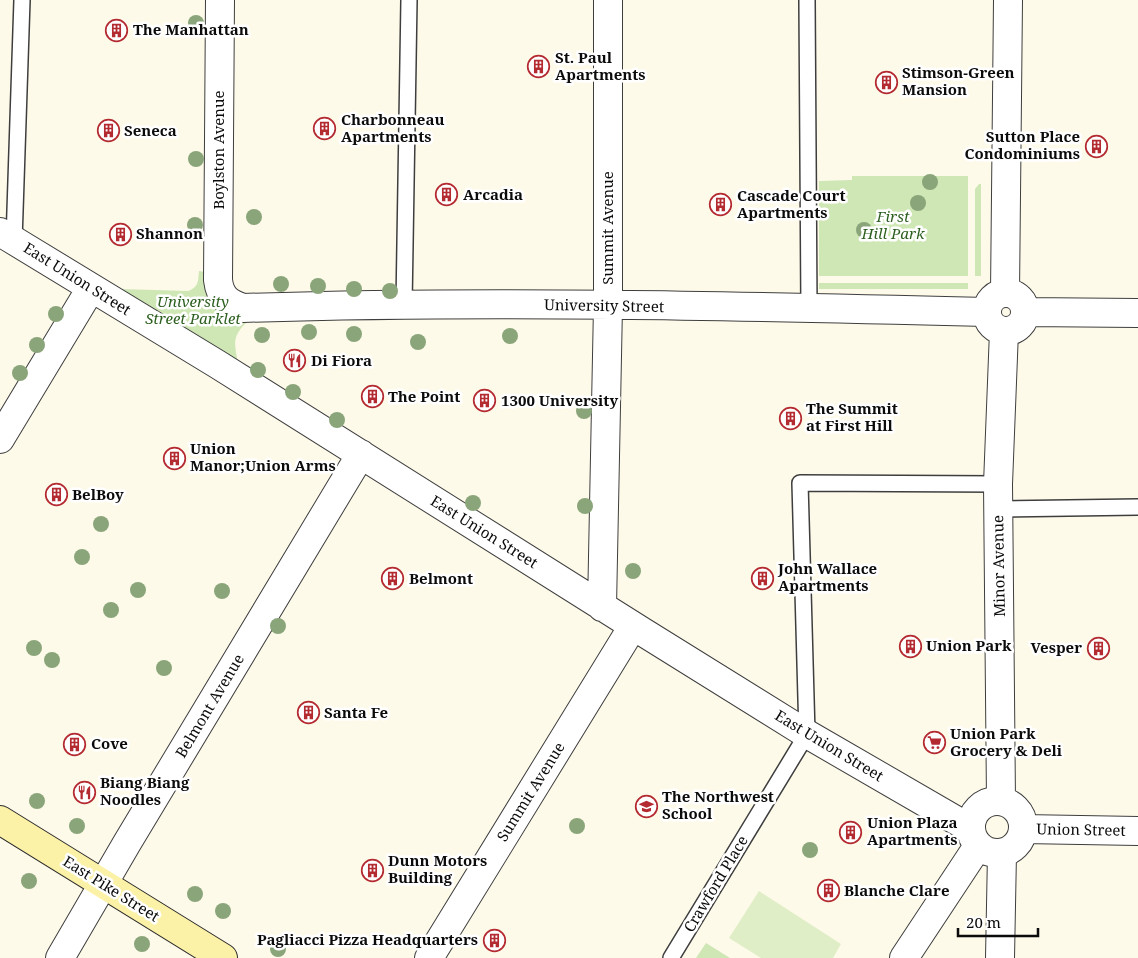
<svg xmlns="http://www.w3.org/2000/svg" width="1138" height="958" font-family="'Noto Serif',serif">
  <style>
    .green { fill: #cfe6b5 }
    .pitch { fill: #e0eec7 }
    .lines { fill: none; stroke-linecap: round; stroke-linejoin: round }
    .lane-casing { stroke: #3e3e3e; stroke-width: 18 }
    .street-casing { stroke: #3e3e3e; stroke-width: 30 }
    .secondary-casing { stroke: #2d2d2d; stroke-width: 30 }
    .lane { stroke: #fff; stroke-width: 15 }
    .street { stroke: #fff; stroke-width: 28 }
    .secondary { stroke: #fcf2a7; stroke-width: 28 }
    .tree { fill: #8aa57a }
    .labels { text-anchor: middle; stroke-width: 5; stroke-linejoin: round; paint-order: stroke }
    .poi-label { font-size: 15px; font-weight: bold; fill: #0b0b0b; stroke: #fff; text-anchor: start }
    .street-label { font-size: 15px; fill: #0b0b0b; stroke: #fff }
    .park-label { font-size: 15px; font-style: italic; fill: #2c5f1f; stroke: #fff }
  </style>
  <rect width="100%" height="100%" fill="#fefae9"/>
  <!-- green -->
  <path class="green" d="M852,176h116v100h-149v-95l33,-1z
    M979,184h2v92h-6v-87z
    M199,271l7,1c5,30 6,49 42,49 -16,15 -14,21 -10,42l-117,-74 67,2c11,-4 10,-10 11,-20z
    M819,283h149v6h-149z
    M706,943l24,15h-34z"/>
  <!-- pitch -->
  <path class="pitch" d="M759,891l82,53 -8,14h-72l-32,-20z"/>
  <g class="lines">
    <defs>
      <path id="lane" d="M807,0l2,309
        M14,241l8,-241
        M404,305l5,-305
        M999,509l139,-2
        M671,958l136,-224 -7,-251 198,1"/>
      <path id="street" d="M220,0l-2,280c2,17 10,23 25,28 247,-8 497,-2 744,4
        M0,232l217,132 426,268 164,102 164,95
        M987 312a19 19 0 1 1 38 0a19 19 0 1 1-38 0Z
        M1005,293l3,-293
        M1025,312l113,1
        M0,439l91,-151
        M602,607l6,-301v-306
        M971 827a26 26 0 1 1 52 0a26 26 0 1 1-52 0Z
        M1001,801l-3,-317 6,-153
        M1023,829l115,2
        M60,958l67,-115 234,-389
        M429,958l204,-332
        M904,958l74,-112
        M1000,958l2,-105"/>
      <path id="secondary" d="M0,820l223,138"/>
    </defs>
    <!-- lane casing -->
    <use href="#lane" class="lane-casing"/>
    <!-- street casing -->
    <use href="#street" class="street-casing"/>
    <!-- secondary casing -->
    <use href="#secondary" class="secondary-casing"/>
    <!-- lane -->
    <use href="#lane" class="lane"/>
    <!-- street -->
    <use href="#street" class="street"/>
    <!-- secondary -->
    <use href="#secondary" class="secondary"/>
  </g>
  <!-- trees -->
  <g class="tree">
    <circle cx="196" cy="23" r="8"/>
    <circle cx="196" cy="159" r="8"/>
    <circle cx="930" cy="182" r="8"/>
    <circle cx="918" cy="203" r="8"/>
    <circle cx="254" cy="217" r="8"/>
    <circle cx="195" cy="225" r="8"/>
    <circle cx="864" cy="230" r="8"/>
    <circle cx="281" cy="284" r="8"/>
    <circle cx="318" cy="286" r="8"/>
    <circle cx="354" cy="289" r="8"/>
    <circle cx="390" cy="291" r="8"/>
    <circle cx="56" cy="314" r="8"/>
    <circle cx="309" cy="332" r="8"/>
    <circle cx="354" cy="334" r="8"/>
    <circle cx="262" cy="335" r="8"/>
    <circle cx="510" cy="336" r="8"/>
    <circle cx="418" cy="342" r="8"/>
    <circle cx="37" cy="345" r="8"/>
    <circle cx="258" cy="370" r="8"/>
    <circle cx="20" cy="373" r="8"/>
    <circle cx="293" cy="392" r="8"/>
    <circle cx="584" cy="411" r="8"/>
    <circle cx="337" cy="420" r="8"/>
    <circle cx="473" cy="503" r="8"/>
    <circle cx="585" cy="506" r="8"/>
    <circle cx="101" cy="524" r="8"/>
    <circle cx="82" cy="557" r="8"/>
    <circle cx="633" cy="571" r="8"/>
    <circle cx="138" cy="590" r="8"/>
    <circle cx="222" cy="591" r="8"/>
    <circle cx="111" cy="610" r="8"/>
    <circle cx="278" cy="626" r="8"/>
    <circle cx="34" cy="648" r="8"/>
    <circle cx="52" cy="660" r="8"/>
    <circle cx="164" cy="668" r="8"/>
    <circle cx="37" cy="801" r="8"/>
    <circle cx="77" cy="826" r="8"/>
    <circle cx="577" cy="826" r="8"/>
    <circle cx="810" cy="850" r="8"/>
    <circle cx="29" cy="881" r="8"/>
    <circle cx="195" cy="894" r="8"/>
    <circle cx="223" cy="911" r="8"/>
    <circle cx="142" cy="944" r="8"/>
    <circle cx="278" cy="949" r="8"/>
  </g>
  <!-- icons -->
  <defs>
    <symbol id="building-ring" viewBox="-11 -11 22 22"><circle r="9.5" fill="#fff" stroke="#b42a31" stroke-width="1.5"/><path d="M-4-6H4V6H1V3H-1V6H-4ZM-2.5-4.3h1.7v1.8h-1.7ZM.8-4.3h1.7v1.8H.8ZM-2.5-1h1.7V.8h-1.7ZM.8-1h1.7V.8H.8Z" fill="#b42a31"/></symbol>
    <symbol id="restaurant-ring" viewBox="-11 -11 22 22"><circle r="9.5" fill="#fff" stroke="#b42a31" stroke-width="1.5"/><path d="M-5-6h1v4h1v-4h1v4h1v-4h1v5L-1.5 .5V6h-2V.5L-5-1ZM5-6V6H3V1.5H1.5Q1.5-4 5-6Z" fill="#b42a31"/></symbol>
    <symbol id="supermarket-ring" viewBox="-11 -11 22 22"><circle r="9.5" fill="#fff" stroke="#b42a31" stroke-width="1.5"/><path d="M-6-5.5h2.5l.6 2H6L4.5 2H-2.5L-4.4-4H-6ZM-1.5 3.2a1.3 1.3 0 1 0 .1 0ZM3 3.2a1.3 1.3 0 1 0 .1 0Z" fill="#b42a31"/></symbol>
    <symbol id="school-ring" viewBox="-11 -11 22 22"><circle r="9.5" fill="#fff" stroke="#b42a31" stroke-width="1.5"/><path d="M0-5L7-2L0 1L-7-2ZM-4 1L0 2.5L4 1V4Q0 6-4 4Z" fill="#b42a31"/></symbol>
  </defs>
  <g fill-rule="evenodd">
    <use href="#building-ring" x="104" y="18" width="25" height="25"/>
    <use href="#building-ring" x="526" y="54" width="25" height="25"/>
    <use href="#building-ring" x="874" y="70" width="25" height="25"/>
    <use href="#building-ring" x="312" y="116" width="25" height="25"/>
    <use href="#building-ring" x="96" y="118" width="25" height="25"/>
    <use href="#building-ring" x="1084" y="134" width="25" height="25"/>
    <use href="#building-ring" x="434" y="182" width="25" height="25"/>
    <use href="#building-ring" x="708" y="192" width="25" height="25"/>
    <use href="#building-ring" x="108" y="222" width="25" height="25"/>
    <use href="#restaurant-ring" x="282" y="348" width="25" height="25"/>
    <use href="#building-ring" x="360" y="384" width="25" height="25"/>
    <use href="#building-ring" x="472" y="388" width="25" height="25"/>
    <use href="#building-ring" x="778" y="406" width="25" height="25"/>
    <use href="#building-ring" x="162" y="446" width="25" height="25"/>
    <use href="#building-ring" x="44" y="482" width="25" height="25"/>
    <use href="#building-ring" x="750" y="566" width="25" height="25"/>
    <use href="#building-ring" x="380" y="566" width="25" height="25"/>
    <use href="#building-ring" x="898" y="634" width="25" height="25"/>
    <use href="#building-ring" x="1086" y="636" width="25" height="25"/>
    <use href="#building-ring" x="296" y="700" width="25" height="25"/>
    <use href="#supermarket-ring" x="922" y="730" width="25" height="25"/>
    <use href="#building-ring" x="62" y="732" width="25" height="25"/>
    <use href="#restaurant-ring" x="72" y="780" width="25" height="25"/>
    <use href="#school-ring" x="634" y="794" width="25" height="25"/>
    <use href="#building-ring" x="838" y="820" width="25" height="25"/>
    <use href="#building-ring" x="360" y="858" width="25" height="25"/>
    <use href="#building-ring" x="816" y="878" width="25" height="25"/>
    <use href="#building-ring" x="482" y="928" width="25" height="25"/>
  </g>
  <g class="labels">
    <!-- poi labels -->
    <g class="poi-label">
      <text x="133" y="35">The Manhattan</text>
      <text x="555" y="63">St. Paul<tspan x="555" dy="17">Apartments</tspan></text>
      <text x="902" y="78">Stimson-Green<tspan x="902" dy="17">Mansion</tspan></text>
      <text x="341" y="125">Charbonneau<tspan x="341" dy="17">Apartments</tspan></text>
      <text x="124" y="136">Seneca</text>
      <text x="1080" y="142" text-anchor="end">Sutton Place<tspan x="1080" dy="17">Condominiums</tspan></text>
      <text x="463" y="200">Arcadia</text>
      <text x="737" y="201">Cascade Court<tspan x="737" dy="17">Apartments</tspan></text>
      <text x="136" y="239">Shannon</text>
      <text x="311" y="366">Di Fiora</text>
      <text x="388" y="402">The Point</text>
      <text x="501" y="406">1300 University</text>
      <text x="806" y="414">The Summit<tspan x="806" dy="17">at First Hill</tspan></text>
      <text x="190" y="454">Union<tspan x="190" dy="17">Manor;Union Arms</tspan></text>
      <text x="72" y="500">BelBoy</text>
      <text x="778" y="574">John Wallace<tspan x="778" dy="17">Apartments</tspan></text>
      <text x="409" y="584">Belmont</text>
      <text x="926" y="651">Union Park</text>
      <text x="1082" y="653" text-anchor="end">Vesper</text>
      <text x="324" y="718">Santa Fe</text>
      <text x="950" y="739">Union Park<tspan x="950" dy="17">Grocery &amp; Deli</tspan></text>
      <text x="91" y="749">Cove</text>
      <text x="100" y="788">Biang Biang<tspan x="100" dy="17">Noodles</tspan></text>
      <text x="662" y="802">The Northwest<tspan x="662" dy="17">School</tspan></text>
      <text x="867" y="828">Union Plaza<tspan x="867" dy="17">Apartments</tspan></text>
      <text x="388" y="866">Dunn Motors<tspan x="388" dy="17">Building</tspan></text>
      <text x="844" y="896">Blanche Clare</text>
      <text x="478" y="945" text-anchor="end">Pagliacci Pizza Headquarters</text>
    </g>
    <!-- street labels -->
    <g class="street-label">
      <text transform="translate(219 150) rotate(-90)" y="5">Boylston Avenue</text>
      <text transform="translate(608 228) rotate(-90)" y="5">Summit Avenue</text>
      <text transform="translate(77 279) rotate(32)" y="5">East Union Street</text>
      <text transform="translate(604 306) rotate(1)" y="5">University Street</text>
      <text transform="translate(484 532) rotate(32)" y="5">East Union Street</text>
      <text transform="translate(999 566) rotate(-91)" y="5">Minor Avenue</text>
      <text transform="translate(210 706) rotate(-59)" y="5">Belmont Avenue</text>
      <text transform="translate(829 746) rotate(31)" y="5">East Union Street</text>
      <text transform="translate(531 792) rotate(-58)" y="5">Summit Avenue</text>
      <text transform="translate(1081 830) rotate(1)" y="5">Union Street</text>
      <text transform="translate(716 884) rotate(-59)" y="5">Crawford Place</text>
      <text transform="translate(111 889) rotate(32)" y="5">East Pike Street</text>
    </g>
    <!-- park labels -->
    <g class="park-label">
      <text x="893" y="222">First<tspan x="893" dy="17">Hill Park</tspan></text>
      <text x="193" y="307">University<tspan x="193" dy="17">Street Parklet</tspan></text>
    </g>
  </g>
  <!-- scale -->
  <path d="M958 928v8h80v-8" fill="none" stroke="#0b0b0b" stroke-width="2.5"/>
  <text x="966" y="928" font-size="15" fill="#0b0b0b" stroke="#ffffff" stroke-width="4" paint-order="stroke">20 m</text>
</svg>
